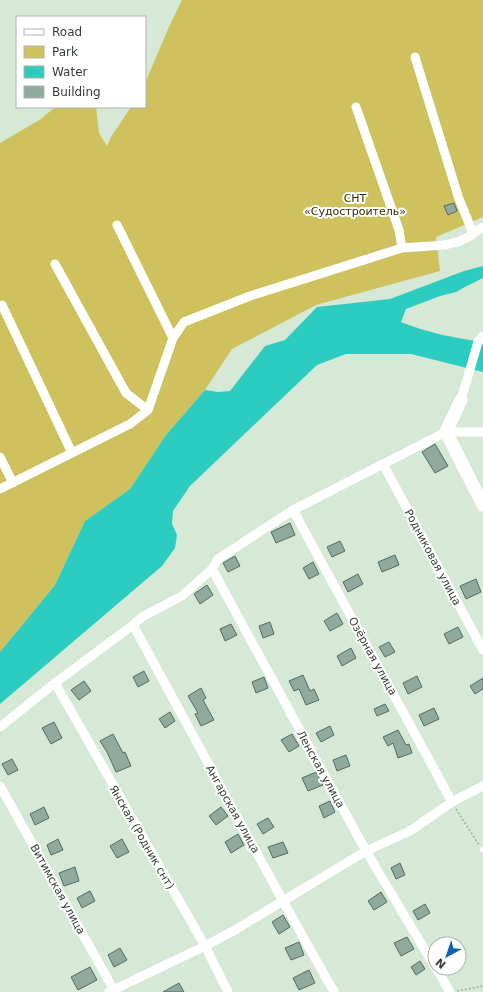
<svg xmlns="http://www.w3.org/2000/svg" width="483" height="992" font-family="'DejaVu Sans',sans-serif">
  <style>
    .green { fill: #cec15e }
    .water { fill: #2cccc1 }
    .building { fill: #90aa9e; stroke: #536b61 }
    .lines { fill: none; stroke-linecap: round; stroke-linejoin: round }
    .path { stroke: #9cab9c; stroke-width: 1.5; stroke-dasharray: 2 2; stroke-linecap: butt }
    .lane { stroke: #fff; stroke-width: 4.5 }
    .street { stroke: #fff; stroke-width: 9 }
    .secondary { stroke: #fff; stroke-width: 13 }
    .labels { text-anchor: middle; stroke-width: 4; stroke-linejoin: round; paint-order: stroke }
    .park-label { font-size: 11px; fill: #332d00; stroke: #fff }
    .street-label { font-size: 11px; fill: #373e37; stroke: #fff }
  </style>
  <rect width="100%" height="100%" fill="#d6e9d6"/>
  <!-- green -->
  <path class="green" d="M182,0h301v217l-47,20 4,34 -124,34 -84,44 -27,41 -39,45 -36,54 -45,32 -30,64 -55,67v-509l41,-24 14,-12h41l3,26 8,13 4,-9 20,-30h14v-24l24,-56z"/>
  <!-- water -->
  <path class="water" d="M483,266v12l-18,9 -9,5 -16,4 -34,13 -5,13c27,11 54,16 82,20v30l-72,-18h-65l-29,11 -127,121 -17,25 -1,13 5,11 -2,13 -13,18 -162,138v-52l55,-67 30,-64 45,-32 36,-54 39,-45 13,2 12,-1 35,-45 20,-6 32,-33 73,-8 74,-28z"/>
  <!-- building -->
  <path class="building" d="M454,203l3,8 -9,4 -4,-9z
    M435,444l13,22 -13,7 -13,-21z
    M290,523l5,12 -19,8 -5,-11z
    M340,541l5,10 -13,6 -5,-10z
    M395,555l4,10 -17,7 -4,-10z
    M235,556l5,10 -12,6 -5,-9z
    M313,562l6,12 -10,5 -6,-11z
    M358,574l5,10 -15,8 -5,-10z
    M476,579l5,13 -15,7 -6,-13z
    M207,585l6,10 -13,9 -6,-10z
    M337,613l6,11 -13,7 -6,-10z
    M270,622l4,12 -11,4 -4,-12z
    M231,624l6,11 -12,6 -5,-12z
    M458,627l5,10 -14,7 -5,-10z
    M389,642l6,10 -10,5 -6,-10z
    M351,648l5,10 -14,8 -5,-10z
    M144,671l5,10 -11,6 -5,-10z
    M303,675l7,16 4,-2 5,11 -13,5 -7,-16 -5,2 -5,-10z
    M417,676l5,11 -14,7 -5,-11z
    M264,677l4,11 -12,5 -4,-11z
    M483,678v11l-8,5 -5,-8z
    M84,681l7,10 -12,9 -8,-10z
    M201,688l5,10 -3,2 11,20 -13,6 -6,-12 3,-1 -10,-17z
    M385,704l4,7 -12,5 -3,-7z
    M434,708l5,11 -15,7 -5,-11z
    M170,712l5,9 -10,7 -6,-9z
    M54,722l8,16 -11,6 -9,-16z
    M330,726l4,9 -13,7 -5,-9z
    M398,730l8,15 3,-1 3,9 -14,5 -5,-15 -5,3 -5,-9z
    M113,734l10,19 2,-1 6,14 -15,6 -9,-20 -7,-11z
    M292,734l7,12 -10,6 -8,-12z
    M346,755l4,11 -13,5 -4,-11z
    M12,759l6,11 -10,5 -6,-11z
    M316,772l7,13 -15,6 -6,-13z
    M330,801l5,11 -11,6 -5,-12z
    M44,807l5,11 -14,7 -5,-11z
    M221,807l7,9 -12,9 -7,-9z
    M268,818l6,9 -11,7 -6,-10z
    M238,834l6,11 -13,8 -6,-11z
    M58,839l5,11 -12,5 -4,-10z
    M122,839l7,13 -12,6 -7,-12z
    M283,842l5,11 -15,5 -5,-11z
    M400,863l5,12 -9,4 -5,-11z
    M75,867l4,14 -15,5 -5,-13z
    M90,891l5,10 -13,7 -5,-10z
    M381,892l6,10 -13,8 -6,-9z
    M425,904l5,9 -12,7 -5,-9z
    M283,915l7,12 -11,7 -7,-12z
    M407,937l7,12 -13,7 -7,-13z
    M299,942l5,13 -13,5 -6,-12z
    M120,948l7,12 -13,7 -6,-12z
    M420,961l5,8 -9,6 -5,-8z
    M90,967l7,13 -19,10 -7,-13z
    M309,970l6,13 -16,7 -6,-12z
    M179,983l5,9h-21z"/>
  <g class="lines">
    <!-- path -->
    <path class="path" d="M456,809l23,36
      M457,991l26,-5"/>
    <!-- lane -->
    <path class="lane" d="M482,850l1,-1"/>
    <!-- street -->
    <path class="street" d="M415,57l44,142 14,34
      M356,107l43,123 3,18
      M117,225l56,113
      M55,264l71,129 22,17
      M2,305l70,148
      M461,400l17,-58 5,-6
      M0,457l13,26
      M383,464l100,186
      M0,489l130,-65 18,-14 25,-72 11,-16 66,-26 152,-48 43,-3 12,-3 10,-4 16,-11
      M293,510l159,292
      M212,569l154,282 69,116
      M133,625l150,276 51,91
      M55,683l150,263 23,46
      M0,727l55,-44 78,-58 9,-8 40,-21 30,-27 6,-10 75,-49 153,-78h37
      M0,786l115,206
      M436,968l14,24
      M109,992l96,-46 30,-16 131,-79 44,-20 42,-29 31,-16"/>
    <!-- secondary -->
    <path class="secondary" d="M461,400l-15,32 37,73"/>
  </g>
  <g class="labels">
    <!-- park labels -->
    <g class="park-label">
      <text x="355" y="202">СНТ<tspan x="355" dy="13">«Судостроитель»</tspan></text>
    </g>
    <!-- street labels -->
    <g class="street-label">
      <text transform="translate(433 557) rotate(62)" y="4">Родниковая улица</text>
      <text transform="translate(373 656) rotate(61)" y="4">Озёрная улица</text>
      <text transform="translate(321 769) rotate(61)" y="4">Ленская улица</text>
      <text transform="translate(233 809) rotate(61)" y="4">Ангарская улица</text>
      <text transform="translate(142 837) rotate(60)" y="4">Янская (Родник снт)</text>
      <text transform="translate(58 889) rotate(61)" y="4">Витимская улица</text>
    </g>
  </g>
  <!-- legend -->
  <rect x="16" y="16" width="130" height="92" fill="#ffffff" stroke="#afb2af"/>
  <rect x="24" y="29" width="20" height="6" fill="#ffffff" stroke="#afb2af"/>
  <text x="52" y="36" font-size="12" fill="#373e37">Road</text>
  <rect x="24" y="46" width="20" height="12" fill="#cec15e" stroke="#afb2af"/>
  <text x="52" y="56" font-size="12" fill="#373e37">Park</text>
  <rect x="24" y="66" width="20" height="12" fill="#2cccc1" stroke="#afb2af"/>
  <text x="52" y="76" font-size="12" fill="#373e37">Water</text>
  <rect x="24" y="86" width="20" height="12" fill="#90aa9e" stroke="#afb2af"/>
  <text x="52" y="96" font-size="12" fill="#373e37">Building</text>
  <!-- north arrow -->
  <g transform="translate(447 956) rotate(220)"><circle r="19" fill="#ffffff" stroke="#afb2af"/>
  <path d="M0-3L7 15L0 10L-7 15Z" fill="#0e64b2"/>
  <text y="-6" font-size="11" font-weight="bold" text-anchor="middle" fill="#373e37">N</text>
  </g>
</svg>
